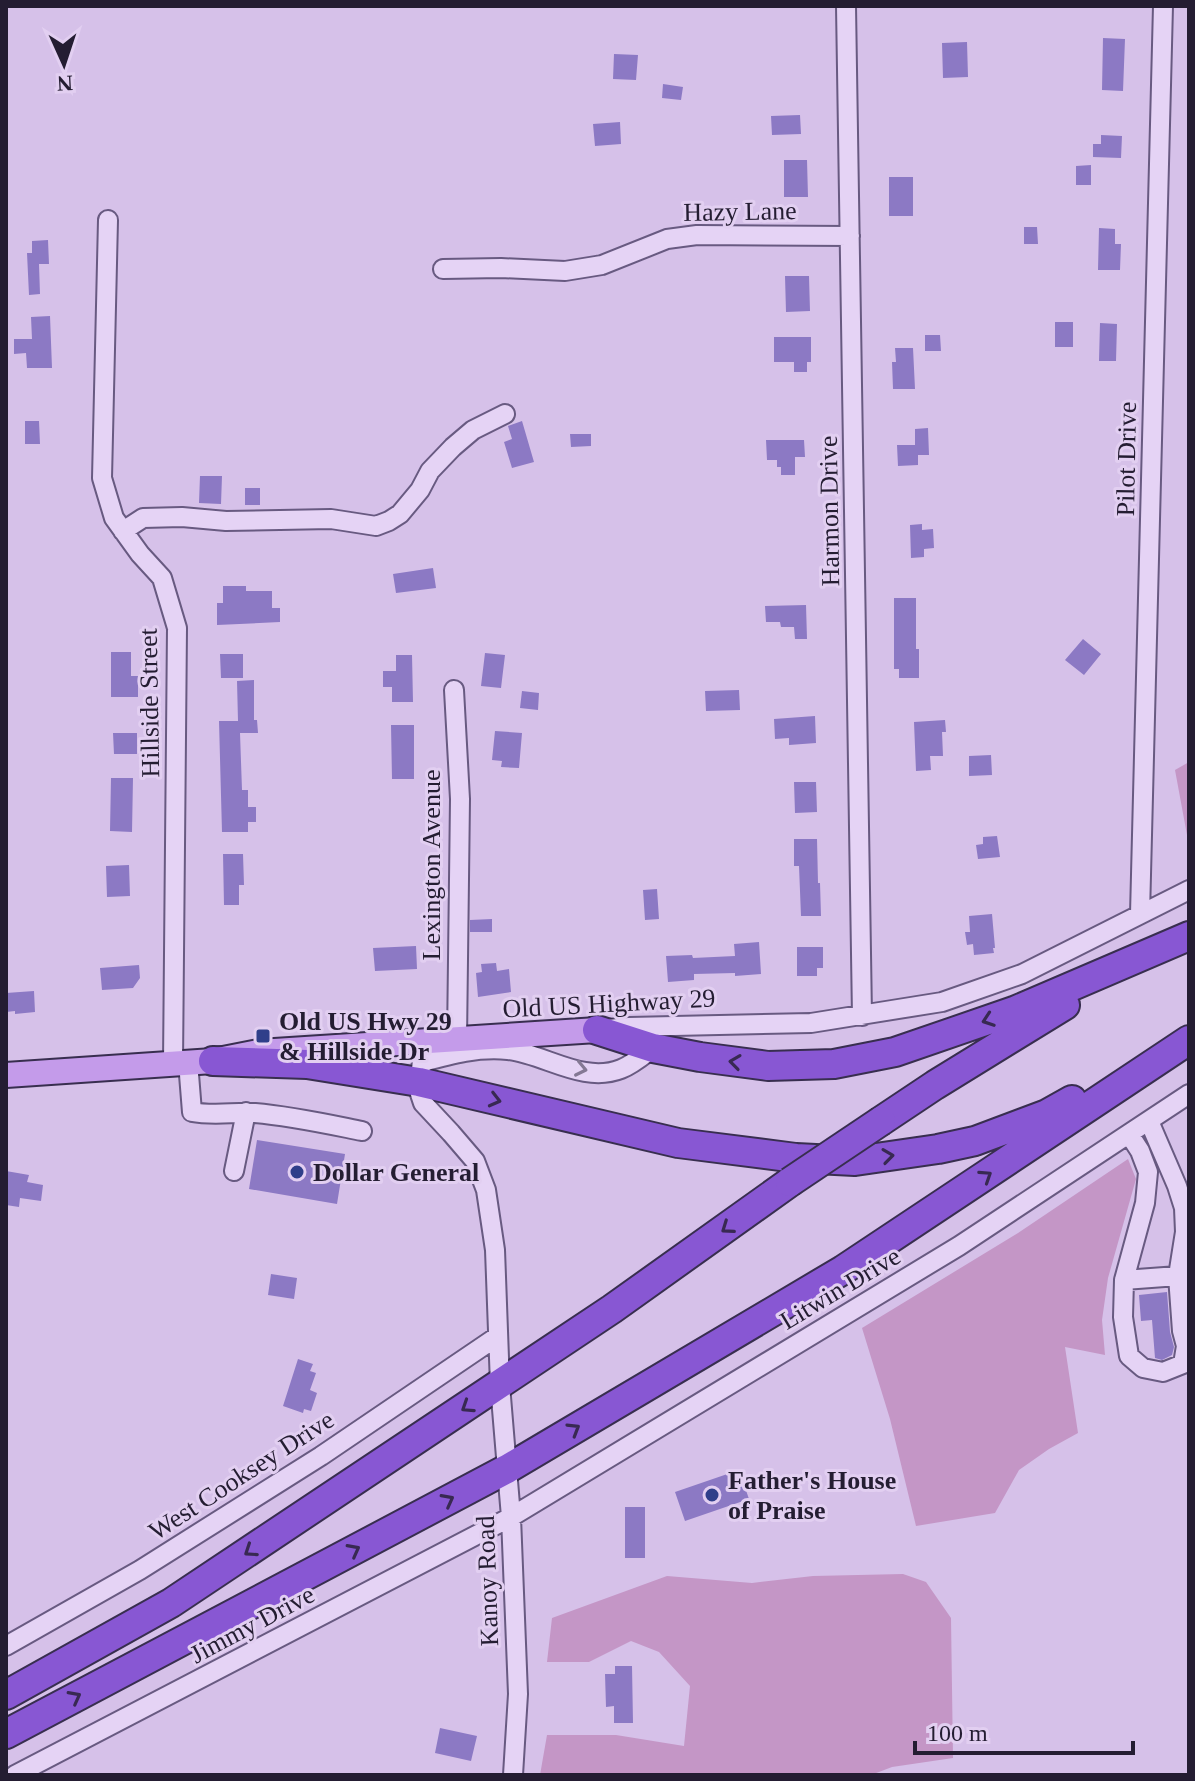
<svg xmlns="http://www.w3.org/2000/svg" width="1195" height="1781" font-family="Georgia,serif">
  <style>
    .green { fill: #c496c6 }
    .building { fill: #8c79c4 }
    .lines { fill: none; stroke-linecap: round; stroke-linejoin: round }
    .minor-casing { stroke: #685a81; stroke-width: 22 }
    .major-casing { stroke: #382e4f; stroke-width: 28 }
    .highway-casing { stroke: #382e4f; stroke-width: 32 }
    .minor { stroke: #e5d3f5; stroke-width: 18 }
    .major { stroke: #c49bea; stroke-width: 24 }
    .highway { stroke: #8857d3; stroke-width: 28 }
    .highway-bridge-casing { stroke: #382e4f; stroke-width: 32; stroke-linecap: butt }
    .highway-bridge { stroke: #8857d3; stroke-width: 28 }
    .oneway { stroke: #382952 }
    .oneway2 { stroke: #847894 }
    .poi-dot { fill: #2f3f8a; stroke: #e2cff1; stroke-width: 3 }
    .labels { text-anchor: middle; stroke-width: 6; stroke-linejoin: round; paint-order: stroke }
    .street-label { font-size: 26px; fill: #241d32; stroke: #e2cff1 }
    .poi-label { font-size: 26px; font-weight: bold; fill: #241d32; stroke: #e2cff1; text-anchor: start }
  </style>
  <rect width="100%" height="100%" fill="#d6c1e9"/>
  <!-- green -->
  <path class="green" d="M1189,762v72l-2,1 -12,-65z
    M1128,1159l8,20 -28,99 -6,42 3,35 -40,-8 13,86 -29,16 -30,21 -24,43 -79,13 -26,-107 -28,-91 156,-95z
    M903,1574l23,8 25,36 2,140 -61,9 -21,8h-331l7,-40h69l68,11 6,-60 -31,-34 -28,-11 -42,21h-42l5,-44 115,-42 85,7 61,-7z"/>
  <!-- building -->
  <path class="building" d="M1103,38l22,1 -2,52 -21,-1z
    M967,42l1,35 -25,1 -1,-35z
    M614,54l24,1 -2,25 -23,-1z
    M663,84l20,3 -2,13 -19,-2z
    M800,115l1,19 -29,1 -1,-19z
    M620,122l1,22 -26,2 -2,-22z
    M1101,135l21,1 -1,22 -28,-1v-13h8z
    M784,160h23l1,37h-24z
    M1091,165v20h-15v-19z
    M889,177h24v39h-24z
    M1024,227h13l1,17h-14z
    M1099,228l16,1v15h6l-1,26h-22z
    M48,240l1,24h-10l1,30 -11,1 -2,-42h5v-12z
    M785,276h24l1,35 -24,1z
    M50,316l2,52h-25l-1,-15 -12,1v-15h18l-1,-22z
    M1055,322h18v25h-18z
    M1100,323l17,1 -1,37h-17z
    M925,335h15l1,16h-16z
    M774,337h37v25h-4v10h-13v-10h-20z
    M895,348h18l2,41h-22l-1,-27h4z
    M25,421h14l1,23h-15z
    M522,421l12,41 -22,6 -8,-26 8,-3 -4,-13z
    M928,428l1,27h-11v10l-20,1 -1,-21h18v-16z
    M570,434h21v12l-20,1z
    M766,440h38l1,17h-10v18h-14v-8h-4v-7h-10z
    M200,476h22l-1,28 -22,-1z
    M245,488h15v17h-15z
    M922,524v6l11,-1 1,19 -10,1v8l-13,1 -1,-33z
    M433,568l3,20 -40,5 -3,-19z
    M223,586h23v5h26v17h8v14l-63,3v-22h6z
    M894,598h22v51h3v29h-20v-9h-5z
    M806,605l1,34h-12l-1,-12h-13l-1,-5h-14l-1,-16z
    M1083,639l18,15 -17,21 -19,-15z
    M111,652h20v24h7v21h-27z
    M485,653l20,2 -4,33 -20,-2z
    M220,654h23v24h-22z
    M396,655h16l1,47h-21v-15h-9v-16h13z
    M254,680v40h3l1,13h-18l2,57h6v17h8v15h-8v10h-26l-3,-111h19l-1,-40z
    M739,690l1,20 -34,1 -1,-20z
    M522,691l17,2 -1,17 -18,-2z
    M815,716l1,27 -27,2v-7l-14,1 -1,-20z
    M945,720l1,12h-4l1,24h-13l1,14 -15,1 -2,-49z
    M391,725h23v54h-22z
    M495,731l27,2 -3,35 -18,-1 1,-6 -10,-1z
    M113,733h24v21h-23z
    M991,755l1,20 -23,1v-20z
    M111,778h22l-1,54 -22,-1z
    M794,782h22l1,30 -22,1z
    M997,836l3,21 -22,2 -2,-14 7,-1v-7z
    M794,839h23l1,44h2l1,33h-20l-2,-50h-5z
    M223,854h20l1,31h-5v20h-15z
    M129,865l1,31 -23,1 -1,-31z
    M657,889l2,30 -14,1 -2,-30z
    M992,914l3,34h-2l1,5 -20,2 -1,-11 -6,1 -2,-13h5l-1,-16z
    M492,919v13h-22v-12z
    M759,942l2,32 -26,2v-3l-41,1v6l-26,2 -2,-26 26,-1 1,3 42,-2 -1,-12z
    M416,946l1,23 -42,2 -2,-23z
    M797,947h26v21h-6v8h-20z
    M496,963l1,8 12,-2 2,23 -33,5 -2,-24 6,-1 -1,-8z
    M139,965l1,13 -7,10 -31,2 -2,-22z
    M34,991l1,21 -20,2v-3l-9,1v-19z
    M257,1140l88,14 -8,50 -88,-15z
    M6,1171l23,4 -2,7 16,3 -2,16 -21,-3 -1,9 -13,-2z
    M271,1274l26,4 -3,21 -26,-4z
    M1167,1292l3,40 4,15 -2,8 -10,5 -7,-2 -3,-38 -11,1 -2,-26z
    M298,1359l15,5 -3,7 6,2 -6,17 7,3 -6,18 -7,-2 -1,4 -20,-7z
    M739,1470l10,29 -64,22 -10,-29z
    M625,1507h20v51h-20z
    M615,1666h17l1,57h-19v-17l-8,1 -1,-33h10z
    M440,1728l37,8 -6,25 -36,-8z"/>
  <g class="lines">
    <defs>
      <path id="minor" d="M846,6l16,1010
        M108,220l-6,258 12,40 26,36 22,24 15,50 -4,435
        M443,269l58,-1 64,3 37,-6 65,-26 30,-4 153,1
        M123,531l20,-13 39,-1 44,4 105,-2 45,7 13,-5 11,-7 20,-24 10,-19 23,-24 20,-17 32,-16
        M454,690l6,109 -3,241
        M1140,914l23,-908
        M608,1029l21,-2 182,-4 131,-21 80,-28 167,-84
        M425,1042l-6,40 1,12 3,9 28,30 24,28 11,29 9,60 5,135 11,132 7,177 -5,81
        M188,1062l4,50c21,4 42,0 63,1 36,3 72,11 107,18
        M423,1062c29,-8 55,-15 85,-12 37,4 75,34 113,19 13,-5 25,-16 36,-24
        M1129,1134l11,17 8,21 -3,31 -21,77 -1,37 6,39 14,12 20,4 20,-8 3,-18 -4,-15 -4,-55 7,-44 -1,-24 -7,-22 -28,-65
        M234,1171l12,-59
        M1124,1280l54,-4
        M6,1646l134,-76 181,-114 177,-120
        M15,1775l496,-258 448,-271 230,-152"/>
      <path id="major" d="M6,1075l207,-14 46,-9 338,-22"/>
      <path id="highway" d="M597,1030l56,18 47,9 68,9 66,-2 61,-12 119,-41 175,-75
        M213,1061l94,3 112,18 259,61 118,15 59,3 83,-12 37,-8 72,-27 25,-14
        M881,1121l54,-36 130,-80
        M6,1695l165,-92 441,-294 178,-127
        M6,1734l501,-265 336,-199 346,-230"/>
    </defs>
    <!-- minor casing -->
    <use href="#minor" class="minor-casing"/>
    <!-- major casing -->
    <use href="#major" class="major-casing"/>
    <!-- highway casing -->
    <use href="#highway" class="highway-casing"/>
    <!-- minor -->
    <use href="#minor" class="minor"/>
    <!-- major -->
    <use href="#major" class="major"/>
    <!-- highway -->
    <use href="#highway" class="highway"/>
    <defs>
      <path id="highway-bridge" d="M790,1182l91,-61"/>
    </defs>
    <!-- highway-bridge casing -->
    <use href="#highway-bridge" class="highway-bridge-casing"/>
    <!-- highway-bridge -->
    <use href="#highway-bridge" class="highway-bridge"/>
  </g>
  <!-- one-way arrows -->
  <defs><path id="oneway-chevron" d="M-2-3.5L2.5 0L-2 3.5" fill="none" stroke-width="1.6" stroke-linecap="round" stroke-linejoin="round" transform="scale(2)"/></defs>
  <g class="oneway">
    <use href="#oneway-chevron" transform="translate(988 1020) rotate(161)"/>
    <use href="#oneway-chevron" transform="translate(735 1062) rotate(-172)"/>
    <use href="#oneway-chevron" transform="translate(495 1100) rotate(14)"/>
    <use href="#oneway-chevron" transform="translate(888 1156) rotate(-8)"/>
    <use href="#oneway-chevron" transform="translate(986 1176) rotate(-33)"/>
    <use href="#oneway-chevron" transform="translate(727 1228) rotate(145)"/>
    <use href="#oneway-chevron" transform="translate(467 1407) rotate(147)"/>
    <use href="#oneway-chevron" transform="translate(574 1429) rotate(-31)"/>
    <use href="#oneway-chevron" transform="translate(448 1500) rotate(-28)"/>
    <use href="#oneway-chevron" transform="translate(354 1550) rotate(-28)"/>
    <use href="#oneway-chevron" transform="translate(250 1551) rotate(146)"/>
    <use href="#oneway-chevron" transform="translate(75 1697) rotate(-28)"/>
  </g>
  <use class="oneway2" href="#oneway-chevron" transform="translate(581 1069) rotate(12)"/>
  <!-- markers -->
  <g class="poi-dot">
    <rect x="255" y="1028" width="16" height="16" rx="4"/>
    <circle cx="297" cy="1172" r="8"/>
    <circle cx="712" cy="1495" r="8"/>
  </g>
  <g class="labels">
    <!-- street labels -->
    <g class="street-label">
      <text transform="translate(740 211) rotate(-1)" y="9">Hazy Lane</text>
      <text transform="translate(1126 459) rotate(-89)" y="9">Pilot Drive</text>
      <text transform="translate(829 511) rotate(-91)" y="9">Harmon Drive</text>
      <text transform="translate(149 703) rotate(-91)" y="9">Hillside Street</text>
      <text transform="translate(431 865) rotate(-90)" y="9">Lexington Avenue</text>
      <text transform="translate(609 1003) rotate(-3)" y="9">Old US Highway 29</text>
      <text transform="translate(840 1288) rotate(-31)" y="9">Litwin Drive</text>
      <text transform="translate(241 1475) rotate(-33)" y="9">West Cooksey Drive</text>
      <text transform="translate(487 1581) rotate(-92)" y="9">Kanoy Road</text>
      <text transform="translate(252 1624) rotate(-28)" y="9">Jimmy Drive</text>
    </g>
    <!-- poi labels -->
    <g class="poi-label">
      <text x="279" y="1030">Old US Hwy 29<tspan x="279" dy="30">&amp; Hillside Dr</tspan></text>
      <text x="313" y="1181">Dollar General</text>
      <text x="728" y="1489">Father's House<tspan x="728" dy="30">of Praise</tspan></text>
    </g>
  </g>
  <!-- border -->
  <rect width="1195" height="1781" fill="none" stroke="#241d32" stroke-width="16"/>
  <!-- north arrow -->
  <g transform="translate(64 64) rotate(177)" stroke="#e2cff1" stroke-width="6" paint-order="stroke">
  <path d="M0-6L14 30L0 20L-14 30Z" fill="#241d32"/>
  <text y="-12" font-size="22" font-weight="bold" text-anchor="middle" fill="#241d32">N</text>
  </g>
  <!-- scale -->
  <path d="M915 1741v12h218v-12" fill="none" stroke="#241d32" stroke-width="4"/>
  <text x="927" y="1741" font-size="24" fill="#241d32" stroke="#e2cff1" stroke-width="6" paint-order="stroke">100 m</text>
</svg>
